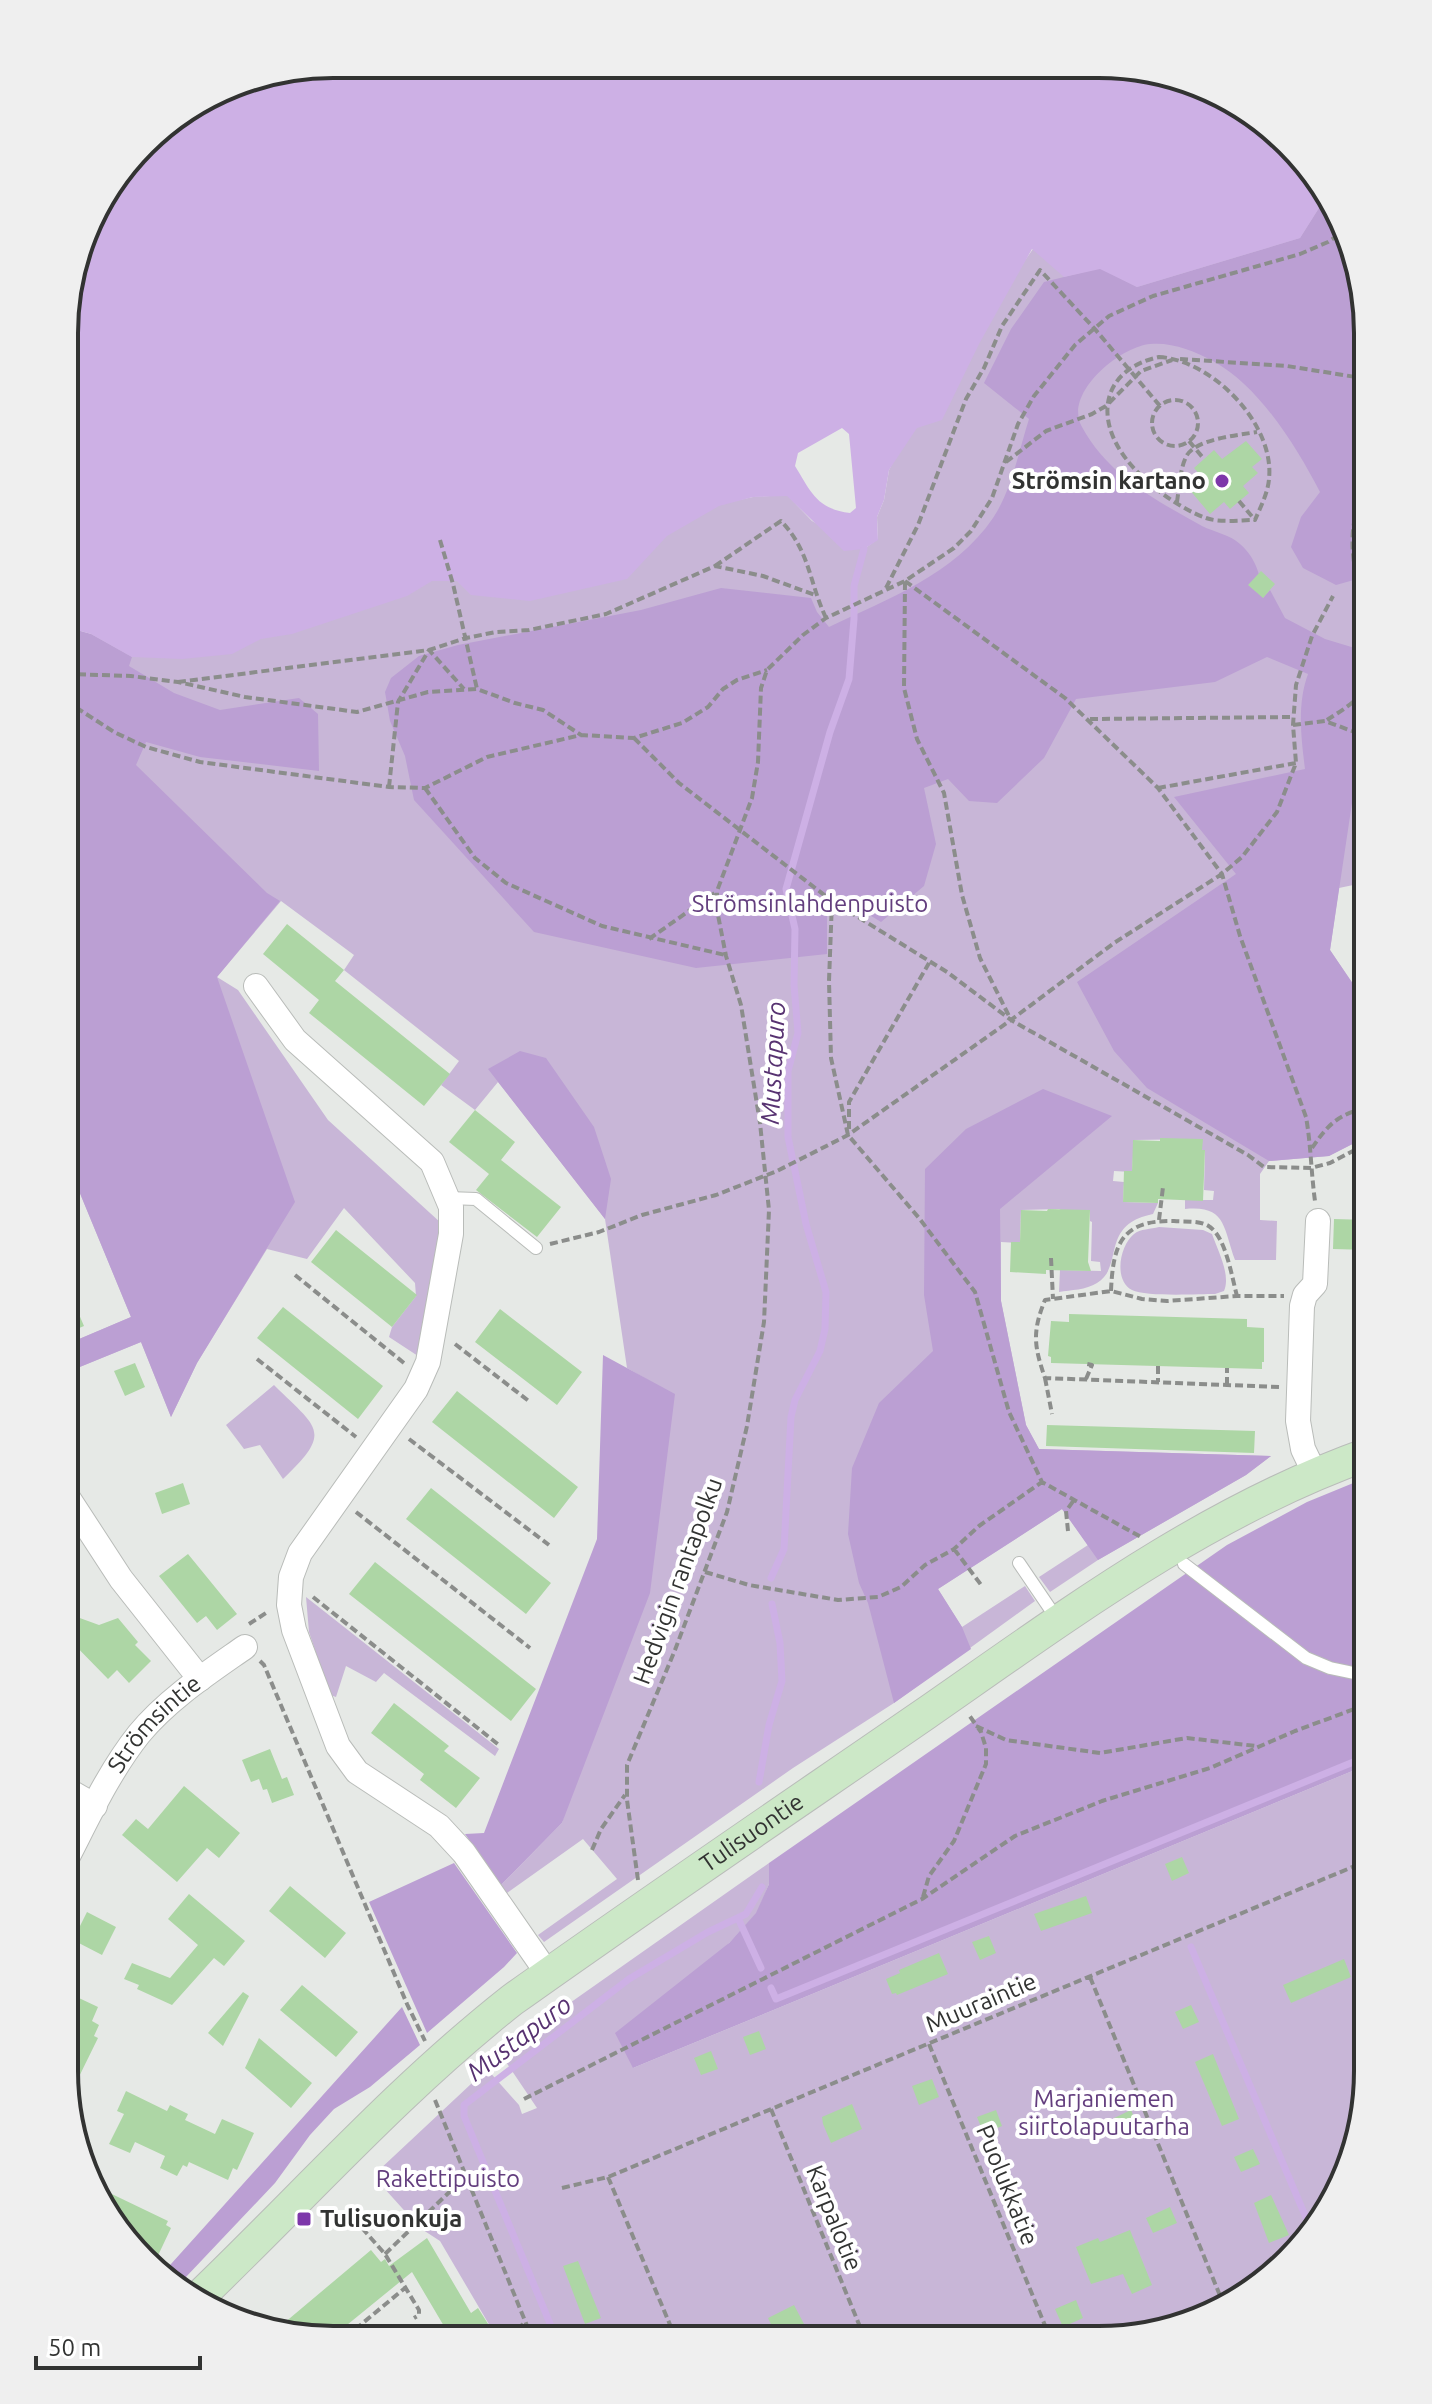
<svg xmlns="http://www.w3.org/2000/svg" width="1432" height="2404" font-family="Ubuntu,sans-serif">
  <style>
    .green { fill: #c8b6d7 }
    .forest { fill: #bb9fd3 }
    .water { fill: #cdb0e5; fill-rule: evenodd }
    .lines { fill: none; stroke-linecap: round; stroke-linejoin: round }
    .stream { stroke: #cdb0e5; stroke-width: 7 }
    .building { fill: #add6a5 }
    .service-casing { stroke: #b9bcb9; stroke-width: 14 }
    .minor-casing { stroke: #b9bcb9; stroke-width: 26 }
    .secondary-casing { stroke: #b9bcb9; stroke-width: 34 }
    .path { stroke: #8b8d8b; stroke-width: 4; stroke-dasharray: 8 4; stroke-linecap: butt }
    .service { stroke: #fff; stroke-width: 12 }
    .minor { stroke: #fff; stroke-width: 24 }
    .secondary { stroke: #cce8c7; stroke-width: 32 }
    .poi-dot { fill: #7d37aa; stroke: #fff; stroke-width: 3 }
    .labels { text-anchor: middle; stroke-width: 8; stroke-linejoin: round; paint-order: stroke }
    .poi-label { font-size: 24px; font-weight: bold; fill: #323332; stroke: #fff; text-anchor: end }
    .park-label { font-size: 24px; fill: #633e7e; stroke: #fff }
    .street-label { font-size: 24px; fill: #323332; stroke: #fff }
    .water-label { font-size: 26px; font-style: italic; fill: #573271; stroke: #fff }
    .rim { fill: none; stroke: #323332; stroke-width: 4 }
  </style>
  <rect width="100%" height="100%" fill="#e6e9e6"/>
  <!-- green -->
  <path class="green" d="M1263,120l85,111 20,102v399l-5,-2 -2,13 7,2v145l-10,-6 -19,4 -9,62 38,56v130l-39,20 -60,5 -9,13v46l17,1 -1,39h-41c-12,-33 -9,-55 -50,-51v-9h28l1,-9 -10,-1 1,-39h-3v-12l-68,1 -2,32 -18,-1 -1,10 11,1 -1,20 35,1 -5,11c-54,11 -28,52 -56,69 -11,7 -26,7 -38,9l1,-22 41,1 -1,-9 -9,-1 1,-39 -2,-1v-11h-11v11l-20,-12 -38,1 -1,33 -19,-1v59l25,124 13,24 232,7 -25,19 -148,85 -48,32 -11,-15 49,-32 -26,-36 -124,80 24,38 63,-41 10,15 -141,102 -101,65 -249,174 -6,-7 79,-56 -34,-40 -76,54 -6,-8 61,-62 112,-428 -47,-27 -22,-149 -107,-137 -23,28 -34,-25 18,-24 -115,-91 10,-15 -73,-54 -64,76 21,13 90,130 113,103 -23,133 -29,-19 3,-10 24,-31 -1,-13 -71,-75 -37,51 -40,-10 -70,114 -26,54 -30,-75 -76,31v-28l66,-28 -66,-160 1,-530 25,7 51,-5 611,-132 34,-2 25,26 52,28 14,-10 -1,-22 7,-17 5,-30 38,-72 106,-149z
    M1159,1227l44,3 9,4c6,17 19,41 12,57l-9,3c-17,0 -70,3 -83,-4 -19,-10 -12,-45 2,-56 6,-5 17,-5 25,-7z
    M274,1385c43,43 60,46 9,94l-23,-34 -16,4 -18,-24z
    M306,1597l193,152 -4,7 -111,-83 -8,9 -30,-16 -10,31 -6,-2 -21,-63z
    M1367,1765v324l-19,84 -35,61 -112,86 -102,20 -602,-2 -57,-97 -20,-13 -45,-50 3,-7 109,-102 32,36 3,9 15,-6 -31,-46 1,-11 23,-20 239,-168v21l-12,29 -28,30 -96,125z"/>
  <!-- forest -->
  <path class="forest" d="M1324,200l24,31 20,102v243l-32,9 -33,-17 -12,-21 10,-30 19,-25c-24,-46 -60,-105 -107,-131 -19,-10 -41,-19 -63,-17 -31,3 -87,50 -68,83 27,49 72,72 120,99 12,6 29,9 38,18 17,15 21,33 23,54l7,-8 15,28 40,21 43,13v44l-38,254 38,56v130l-39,20 -60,5 -122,-73 -33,-37 -37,-69 159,-108 -62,-77 131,-28c-4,-32 -8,-65 3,-95l-41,-17 -52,25 -139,17 -32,59 -47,45 -28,-2 -21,-22 -24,9 12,56 -12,42 -43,36 -54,-33v65l-131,14 -162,-36 -120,-132 -9,-44 -15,-35 -5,-29 6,-14 28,-22 39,-11 183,-35 80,-22 90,10 6,14 12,15c59,-28 126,-53 164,-109 19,-28 26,-68 36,-99l-45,-36 27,-54 33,-47 56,-14 37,19 163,-49z
    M66,627l25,7 41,23 -3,9 45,27 46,17 79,-12 19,16 1,57 -119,-14 -54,-15 -10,23 131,128 13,8 -63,76 78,225 -98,161 -26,54 -30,-75 -76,31v-28l66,-28 -66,-160z
    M520,1051l26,7 48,69 17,52 -6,40 -117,-150z
    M1043,1089l69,27 -112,93 1,92 25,124 13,24 232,7 -25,19 -148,85 -36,-51 -124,80 24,38 9,22 -77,54 -26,-100 -9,-20 -11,-49 4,-66 27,-65 54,-52 -9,-56 1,-126 41,-40z
    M603,1355l72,39 -25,199 -88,230 -61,62 -36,-51 19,-1 113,-294z
    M1368,1477v49l-16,15 4,32 12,19 -1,173 -734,303 -18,-35 114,-90 27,-30 13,-29v-21l458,-318 80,-43z
    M454,1863l63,90 -13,14 -77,66 -58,-131z
    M402,2007l18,38 -50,42 -36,22 -24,26 -35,48 -90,95 -10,9 -5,-2 -8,-11z"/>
  <!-- water -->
  <path class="water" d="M333,64l801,2 129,54 61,80 -24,38 -163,49 -37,-18 -36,8 -32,-28 -53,95 -37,76 -25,8 -28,42 -5,30 -7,17 1,23 -14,9 -20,2 -57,-55 -34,1 -34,9 -52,30 -40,43 -97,22 -59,-6 -14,-14h-25l-25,15 -115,38 -31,5 -29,15 -50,5 -50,-2 -41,-23 -25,-7v-328l26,-85 63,-83 76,-47zM842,428l7,6 7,74 -6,5c-33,-4 -39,-21 -55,-47l3,-13z"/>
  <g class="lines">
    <!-- stream -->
    <path class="stream" d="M771,1578l13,-29 7,-132 4,-17 25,-49 5,-22 1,-37 -20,-68 -18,-87v-66l10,-38 -4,-48 1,-56 -9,-40 44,-157 19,-53 5,-60v-33l10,-37
      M759,1782l10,-57 13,-44 -2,-38 -8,-39
      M738,1918l23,50
      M1191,1947l122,287
      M771,1988l5,11 592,-243
      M556,2338l-92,-222v-11l165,-126 79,-47 38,-18 16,-27"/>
  </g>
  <!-- building -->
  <path class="building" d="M1246,441l16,18 -10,8 6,6 -15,13 6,7 -19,16 -6,-7 -14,12 -22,-26 13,-12 -7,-8 20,-18 8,9z
    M1261,571l14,13 -12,14 -15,-13z
    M287,924l57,46 -9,11 115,93 -26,32 -115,-93 10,-13 -56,-46z
    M475,1110l40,32 -14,18 60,47 -24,30 -61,-47 13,-16 -40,-32z
    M1160,1138l43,1 -1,11h3l-2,51 -45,-2v4l-35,-1 1,-31h8l1,-31 27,1z
    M1048,1209l42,1 -2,52 3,9 -45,-1v4l-36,-2 1,-30h9l1,-32 26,1z
    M1334,1219l34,1v30l-35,-1z
    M336,1230l81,65 -25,32 -81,-65z
    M65,1282l19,44 -19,8z
    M283,1307l100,79 -25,33 -101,-81z
    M500,1309l82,63 -25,33 -82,-63z
    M1069,1314l178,5v8l17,1v34h-2v7l-211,-6v-6l-3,-1 3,-35 18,1z
    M135,1363l10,24 -20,9 -11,-25z
    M457,1391l121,96 -24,31 -122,-96z
    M1047,1425l208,6 -1,22 -208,-7z
    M183,1483l7,21 -28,10 -7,-21z
    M431,1488l120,95 -25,31 -120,-95z
    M188,1554l49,60 -20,16 -11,-14 -9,7 -38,-47z
    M375,1562l161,127 -25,32 -162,-127z
    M77,1617l22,8 19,-7 20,24 -3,3 16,16 -22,22 -12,-13 -9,9 -43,-44v-6z
    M394,1703l55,43 -5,5 36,27 -24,30 -36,-28 4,-6 -53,-41z
    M270,1749l12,30 5,-2 7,18 -22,8 -5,-14 -4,1 -4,-11 -8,3 -9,-22z
    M184,1786l56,47 -21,25 -12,-10 -30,34 -55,-47 14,-16 12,10z
    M1182,1857l7,16 -17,8 -7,-17z
    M290,1886l56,47 -21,25 -56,-47z
    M189,1894l56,47 -21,25 -10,-8 -42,47 -35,-16 2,-4 -15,-6 8,-16 38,15 28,-33 -30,-26z
    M1086,1896l6,17 -51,18 -7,-17z
    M87,1912l29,15 -14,28 -29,-15z
    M989,1936l7,17 -16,7 -8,-18z
    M939,1953l9,21 -51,21 -1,-2 -4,1 -6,-15 14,-6 -1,-3z
    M1344,1959l7,18 -60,26 -8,-18z
    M302,1985l56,47 -22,25 -56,-47z
    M64,1991l34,16 -6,14 7,4 -5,11 4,2 -29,59 -5,-26z
    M243,1992l6,4 -26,50 -15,-13z
    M1191,2005l8,17 -16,7 -8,-17z
    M759,2031l7,18 -16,6 -7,-18z
    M259,2038l53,45 -21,25 -46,-40z
    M711,2051l7,18 -17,6 -7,-17z
    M1213,2054l26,65 -17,7 -27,-64z
    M932,2079l7,18 -20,8 -7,-19z
    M126,2091l41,20 3,-6 18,9 -3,6 30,14 7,-15 32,14 -17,37 -4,-2 -5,12 -39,-18 -2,5 -4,-2 -6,11 -17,-8 5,-12 -30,-14 -5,11 -21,-9 15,-30 -7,-3z
    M852,2104l10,25 -31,14 -8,-19 -1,-7z
    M996,2110l6,16 -18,8 -7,-17z
    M1131,2110l7,17 -18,7 -6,-16z
    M1253,2149l7,15 -19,8 -7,-15z
    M93,2185l75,36 -2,4 5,3 -17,36 -21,-27 3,-6 -12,-6z
    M1271,2195l18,40 -20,8 -15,-40z
    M1170,2207l7,16 -24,10 -7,-15z
    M1130,2230l22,55 -20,9 -9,-20 -32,10 -15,-37 22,-9 2,4z
    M427,2238l44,75 7,-5 19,30h-46l-39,-66 -81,66h-32l-22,-9 94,-79 10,12 4,-3 4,7z
    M578,2261l23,57 -16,6 -22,-58z
    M1076,2300l7,18 -20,9 -8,-18z
    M794,2305l18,34h-34l-10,-21z"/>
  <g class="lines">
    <defs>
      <path id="service" d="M448,1198l28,1 60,49
        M1019,1563l38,56
        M1184,1564l122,94 24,10 38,8"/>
      <g id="minor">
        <path d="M256,986l39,54 137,122 19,45v27l-23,128 -12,27 -116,164 -9,24 -2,28 5,25 44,116 19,26 82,54 25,27 84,121"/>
        <path d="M1315,1474l-12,-25 -5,-28 4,-115 3,-11 10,-11 3,-63"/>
        <path d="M65,1493l56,86 79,100"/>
        <path d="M64,1788l31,18"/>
        <path id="s1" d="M64,1864c23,-44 44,-91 75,-130 29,-35 69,-61 106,-87"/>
      </g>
      <g id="secondary">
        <path id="s2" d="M199,2297c104,-100 200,-208 313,-297 136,-97 275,-191 413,-286 141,-98 280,-202 443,-260"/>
      </g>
    </defs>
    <!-- service casing -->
    <use href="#service" class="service-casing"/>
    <!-- minor casing -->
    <use href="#minor" class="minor-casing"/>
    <!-- secondary casing -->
    <use href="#secondary" class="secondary-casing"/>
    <!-- path -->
    <path class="path" d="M1159,357c53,3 116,67 110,122 -1,14 -9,29 -14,41 -15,0 -35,3 -49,-2 -28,-10 -61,-35 -79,-58 -34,-43 -24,-91 32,-103z
      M1180,359l107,7 81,13
      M1152 423a23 23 0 1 1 46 0a23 23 0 1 1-46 0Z
      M1189,441l15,18
      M1006,462l40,-31 46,-17 14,-8 35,-35 31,-11
      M1239,501l16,19
      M1177,502c2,-13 3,-33 9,-45 8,-18 53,-22 71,-25
      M440,540l13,44 24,105
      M715,566l66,-45c29,30 28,61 45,97
      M905,581l160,117 93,90 64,86 18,62 66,181c5,28 5,55 9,84
      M905,582l-1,106 13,51 27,54 18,102 18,63 30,60
      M1358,585c-9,-43 -8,-64 10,-105
      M886,588l32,-63 48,-126 18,-31 18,-42 38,-56 54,58 66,78
      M66,674l65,2 47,6 67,15 112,15 71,-20 49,-3 38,14 28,7 38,25
      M178,682l251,-32 37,-12 30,-6 33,-2 77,-16 109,-48 48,10 52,19
      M66,701l48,31 32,15 54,15 189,25 36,1 62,-31 94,-22 53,3 48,-15 26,-16 15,-18 14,-9 30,-10
      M1090,719l204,-2
      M1327,720c15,-10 34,-20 41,-38
      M1293,725l32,-4 43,16
      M634,738l45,45 153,118 115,71 64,48 237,135 16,12 47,1 19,-5 38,-20
      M389,787l9,-85 31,-52 35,39
      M425,788l50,70 31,25 96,43 123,29
      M1158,788l138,-25
      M832,901l-3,80 2,77 17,77 71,83 56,74 34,120 33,70 99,55
      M649,939l67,-47
      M849,1129v-27l80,-139
      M1312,1148c17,-25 26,-33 56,-41
      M1159,1220l4,-33
      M550,1244l49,-12 43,-17 74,-20 61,-24 71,-36 163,-115 103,-77 108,-69 20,-17 35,-45 19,-49 -3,-38 3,-40 16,-49 21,-40
      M1051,1258l2,41
      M295,1275l109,88
      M1361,1285l7,-1
      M1111,1291c2,-48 11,-71 63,-70 11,1 27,-1 36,6 16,11 22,51 27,69
      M455,1344l75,58
      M257,1359l99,78
      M1158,1366v16
      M1045,1378l7,36
      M1086,1379l6,-14 -5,-1
      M1227,1385v-17
      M1279,1387l-234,-9c-11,-32 -13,-46 0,-78l66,-9 31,8 25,2 70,-5h47
      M409,1439l140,106
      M356,1512l174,136
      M1068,1531l-2,-20 8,-11
      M954,1549l28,37
      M705,1572l44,13 89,15 40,-3 23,-10 24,-22 29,-16 25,-23 63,-44
      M313,1597l186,148
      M249,1624l20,-13
      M260,1661l4,4 143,339 18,37
      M976,1726l30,14 94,13 87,-15 69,8
      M592,1850l9,-21 24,-34
      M638,1880l-11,-80v-35l48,-115 52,-138 20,-86 17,-104 5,-112 -9,-87 -19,-118 -15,-49 -9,-46v-19l35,-93 6,-36 3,-74 6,-18 36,-35 23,-17 79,-37 49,-33 17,-17 21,-33 26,-74 16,-28 41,-51 34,-29 44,-20 147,-42 28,-12 19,-13
      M923,1897l6,-21 25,-35 32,-77v-16l-5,-16 -12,-17
      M1090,1977l133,326
      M929,2044l122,296
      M524,2099l398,-200 93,-63 87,-35 108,-33 85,-37 73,-27
      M435,2100l97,238
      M771,2109l94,230
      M608,2177l68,162
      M562,2188l46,-11 759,-316
      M362,2228l23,26 34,56v5l-5,3
      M385,2254l81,-78
      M335,2338l11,-10 6,4
      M357,2338l-5,-6 53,-44
      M509,2338l16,-16"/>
    <!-- service -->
    <use href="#service" class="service"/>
    <!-- minor -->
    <use href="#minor" class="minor"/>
    <!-- secondary -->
    <use href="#secondary" class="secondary"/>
  </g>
  <!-- markers -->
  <g class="poi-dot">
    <circle cx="1222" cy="481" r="8"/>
    <rect x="296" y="2211" width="16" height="16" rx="4"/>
  </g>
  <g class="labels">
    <!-- poi labels -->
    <g class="poi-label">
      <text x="1206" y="489">Strömsin kartano</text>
      <text x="320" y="2227" text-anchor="start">Tulisuonkuja</text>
    </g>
    <!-- park labels -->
    <g class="park-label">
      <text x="810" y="912">Strömsinlahdenpuisto</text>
      <text x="1104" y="2107">Marjaniemen<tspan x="1104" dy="28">siirtolapuutarha</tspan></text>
      <text x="448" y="2187">Rakettipuisto</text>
    </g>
    <!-- street labels -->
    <g class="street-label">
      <text transform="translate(678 1581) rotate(-70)" y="8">Hedvigin rantapolku</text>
      <text dy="8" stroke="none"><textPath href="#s1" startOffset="168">Strömsintie</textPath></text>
      <text dy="8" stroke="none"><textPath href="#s2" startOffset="724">Tulisuontie</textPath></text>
      <text transform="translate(981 2003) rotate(-23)" y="8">Muuraintie</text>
      <text transform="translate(1007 2185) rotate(68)" y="8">Puolukkatie</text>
      <text transform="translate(834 2218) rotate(68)" y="8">Karpalotie</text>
    </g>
    <!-- water labels -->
    <g class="water-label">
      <text transform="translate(773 1063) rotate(-87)" y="9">Mustapuro</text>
      <text transform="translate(519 2038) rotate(-37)" y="9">Mustapuro</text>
    </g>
  </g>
  <!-- crop -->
  <path d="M0 0H1432V2404H0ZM333 78H1099A255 255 0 0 1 1354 333V2071A255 255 0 0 1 1099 2326H333A255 255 0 0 1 78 2071V333A255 255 0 0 1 333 78Z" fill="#efefef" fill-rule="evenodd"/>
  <path class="rim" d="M333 78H1099A255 255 0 0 1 1354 333V2071A255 255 0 0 1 1099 2326H333A255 255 0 0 1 78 2071V333A255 255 0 0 1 333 78Z"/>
  <!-- scale -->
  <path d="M36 2356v12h164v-12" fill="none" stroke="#323332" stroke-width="4"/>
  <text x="48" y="2356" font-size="24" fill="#323332" stroke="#ffffff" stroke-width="6" paint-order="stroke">50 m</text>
</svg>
